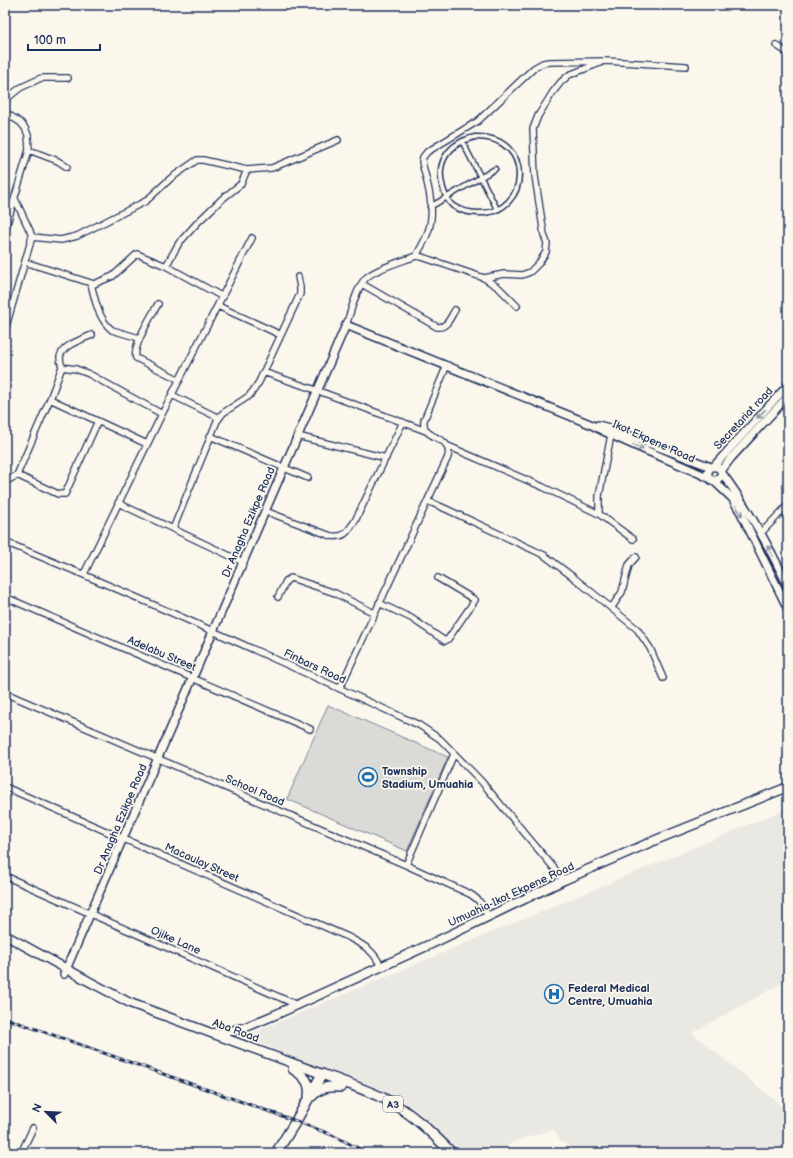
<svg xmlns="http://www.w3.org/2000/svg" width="793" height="1158" font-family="'Balsamiq Sans',sans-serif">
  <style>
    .built { fill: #eae8e2 }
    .pitch { fill: #dadad7; stroke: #7a849a }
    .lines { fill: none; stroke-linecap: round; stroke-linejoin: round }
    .pedestrian-casing { stroke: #1b2f5e; stroke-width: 7 }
    .minor-casing { stroke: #1b2f5e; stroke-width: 8 }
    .tertiary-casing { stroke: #1b2f5e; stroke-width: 10 }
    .secondary-casing { stroke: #1b2f5e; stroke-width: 11 }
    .primary-casing { stroke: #1b2f5e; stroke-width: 12 }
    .pedestrian { stroke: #fbf7ec; stroke-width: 4 }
    .minor { stroke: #fbf7ec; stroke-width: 5.5 }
    .tertiary { stroke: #fbf7ec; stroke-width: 7 }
    .secondary { stroke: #fbf7ec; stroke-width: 8 }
    .primary { stroke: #fbf7ec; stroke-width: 9 }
    .rail-casing { stroke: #1b2f5e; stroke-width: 3 }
    .rail { stroke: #fbf7ec; stroke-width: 1.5; stroke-dasharray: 4.5; stroke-linecap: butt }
    .oneway { stroke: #8b93a5 }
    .labels { text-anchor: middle; stroke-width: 3.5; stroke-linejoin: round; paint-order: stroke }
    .shield { fill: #fbf7ec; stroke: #5e6b89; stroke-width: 1 }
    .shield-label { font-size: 10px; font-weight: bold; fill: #1b2f5e }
    .street-label { font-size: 11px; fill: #1b2f5e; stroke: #fbf7ec }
    .poi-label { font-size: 11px; font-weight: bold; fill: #1b2f5e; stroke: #fbf7ec; text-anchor: start }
  </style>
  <rect width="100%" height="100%" fill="#fbf7ec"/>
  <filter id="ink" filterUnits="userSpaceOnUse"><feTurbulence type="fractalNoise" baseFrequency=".025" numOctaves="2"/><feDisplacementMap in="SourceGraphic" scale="8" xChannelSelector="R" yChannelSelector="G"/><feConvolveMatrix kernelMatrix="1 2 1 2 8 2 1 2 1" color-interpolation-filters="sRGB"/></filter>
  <g filter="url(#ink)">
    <!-- built -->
    <path class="built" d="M788,808v172l-96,53 96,78v42h-208l-19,-12 -8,-12 -40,13 -15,11h-36l-42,-40 -19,-13 -147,-59 -2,-8z"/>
    <!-- pitch -->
    <path class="pitch" d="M328,705l120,52 -41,94 -120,-52z"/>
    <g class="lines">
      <defs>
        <path id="pedestrian" d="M475,137c60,-2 56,77 4,76 -9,0 -18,-2 -26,-7 -6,-5 -8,-11 -10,-18 -8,-26 6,-45 32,-51z
          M462,141l35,68
          M430,207l65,-38"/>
        <path id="minor" d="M776,45l12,8
          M5,100l15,-12 21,-10h27
          M5,112l16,11 4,5 3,7 1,15 -24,80
          M29,150l29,11 9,6
          M32,237l29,3 16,-4 69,-35 25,-23 26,-18h6l44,10 25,-2 66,-28
          M416,256c7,-12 14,-24 15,-38 2,-18 -5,-39 -9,-56l1,-5 4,-5 51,-31 56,-53 9,-5 6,-1 57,-1 80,5
          M25,262l69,22 19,-8 24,-22 29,12 57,31
          M166,266l13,-23 19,-21 24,-23 19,-15 6,-14
          M484,278l20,-4 18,1 8,-3 9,-9 7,-11 1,-9 -3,-8 -9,-59 -2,-47 5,-13 15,-24 8,-10 8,-7 31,-12
          M91,284c4,15 7,35 21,46l27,8
          M362,284l75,43c10,1 13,-9 18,-17
          M158,304c-6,11 -26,42 -22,54l44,22
          M218,306l63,29
          M346,325c5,-13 11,-40 21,-48 10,-9 36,-16 49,-21l6,1 62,21 15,10 18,18
          M5,330l27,-93 -2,-6 -15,-32
          M62,367c-1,-3 -2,-7 -2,-10 2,-12 23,-18 32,-22
          M263,372l53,18 110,41
          M172,395l47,23
          M50,399l97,45
          M611,435l-12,61v18l34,25
          M210,436l98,42
          M297,436l89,22
          M448,446l95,41 56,27
          M17,475l41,19h7l33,-73
          M5,482l12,-7 33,-76 12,-32 14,2 13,5 73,40
          M428,501l18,8 98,46 29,22 64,52 13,19 13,30
          M118,503l125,59
          M265,511l66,25c14,2 16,-4 24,-15l48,-99
          M173,529l44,-108 6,-8 26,-17 4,-5 6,-9 41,-88v-7l-2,-10
          M761,533l27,-28
          M5,542c140,57 277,120 414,183l21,14 41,42 83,99
          M84,574l78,-160 90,-176
          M5,597l305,132
          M278,597l8,-16 5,-3 44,15 39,20
          M379,603l32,15 34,23 3,-2 27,-39 -37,-22
          M612,607l10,-15 7,-27 7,-8
          M340,688l108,-231c5,-24 -27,-15 -24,-37l23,-55
          M5,693l401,172 64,29c10,6 14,13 18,23
          M5,787l343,150c15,8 26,13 33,30
          M406,865l48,-111
          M5,876l292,129
          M21,1153l12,-25"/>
        <path id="tertiary" d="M598,425l11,3 102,39c10,-2 14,7 6,13h-6l-3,-4v-5l3,-4
          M714,466l74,-81
          M721,471l10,-13 57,-62
          M722,473c26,35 47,73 66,113
          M714,481l18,17 9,15 47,96
          M64,974l282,-649 244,99c38,21 80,35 119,54"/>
        <path id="secondary" d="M5,935l87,48 38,20 192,71
          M211,1033h12l23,-6 31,-13 154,-70 133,-64 94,-41 130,-52"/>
        <path id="primary" d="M293,1069c11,7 18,13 16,27
          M312,1096c9,-9 17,-10 29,-9
          M276,1153l20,-32 26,-47c21,8 43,15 63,25 26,13 47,34 67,54"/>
      </defs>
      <!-- pedestrian casing -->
      <use href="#pedestrian" class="pedestrian-casing"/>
      <!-- minor casing -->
      <use href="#minor" class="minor-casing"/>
      <!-- tertiary casing -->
      <use href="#tertiary" class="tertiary-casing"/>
      <!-- secondary casing -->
      <use href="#secondary" class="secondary-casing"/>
      <!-- primary casing -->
      <use href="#primary" class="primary-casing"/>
      <!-- pedestrian -->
      <use href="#pedestrian" class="pedestrian"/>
      <!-- minor -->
      <use href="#minor" class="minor"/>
      <!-- tertiary -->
      <use href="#tertiary" class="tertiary"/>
      <!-- secondary -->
      <use href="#secondary" class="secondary"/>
      <!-- primary -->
      <use href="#primary" class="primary"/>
      <defs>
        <path id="rail" d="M5,1018l291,103 36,14 36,18"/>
      </defs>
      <!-- rail casing -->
      <use href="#rail" class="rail-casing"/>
      <!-- rail -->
      <use href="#rail" class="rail"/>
    </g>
    <!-- one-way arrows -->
    <defs><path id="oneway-shaft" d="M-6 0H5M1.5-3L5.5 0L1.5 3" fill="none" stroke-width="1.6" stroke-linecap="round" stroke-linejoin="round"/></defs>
    <g class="oneway">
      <use href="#oneway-shaft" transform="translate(761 414) rotate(133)"/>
      <use href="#oneway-shaft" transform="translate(638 447) rotate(23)"/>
      <use href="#oneway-shaft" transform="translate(739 511) rotate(59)"/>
      <use href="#oneway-shaft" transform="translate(770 551) rotate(-117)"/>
    </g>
  </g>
  <!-- icons -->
  <defs>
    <symbol id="stadium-ring" viewBox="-11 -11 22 22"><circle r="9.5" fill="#fbf7ec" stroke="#1f6fb2" stroke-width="1.5"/><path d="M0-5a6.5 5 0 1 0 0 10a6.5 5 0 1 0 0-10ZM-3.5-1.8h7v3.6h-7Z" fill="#1f6fb2"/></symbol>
    <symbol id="hospital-ring" viewBox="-11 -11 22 22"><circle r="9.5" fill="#fbf7ec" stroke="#1f6fb2" stroke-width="1.5"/><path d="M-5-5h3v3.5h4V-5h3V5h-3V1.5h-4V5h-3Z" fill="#1f6fb2"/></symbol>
  </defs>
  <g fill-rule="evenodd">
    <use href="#stadium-ring" x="357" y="766" width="22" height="22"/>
    <use href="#hospital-ring" x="543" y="983" width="22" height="22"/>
  </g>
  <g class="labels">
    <!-- shield labels -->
    <rect class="shield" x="383" y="1096" width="20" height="16" rx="3"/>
    <g class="shield-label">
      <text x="393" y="1108">A3</text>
    </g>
    <!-- street labels -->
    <g class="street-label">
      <text transform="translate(743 418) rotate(-47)" y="4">Secretariat road</text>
      <text transform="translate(654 441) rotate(24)" y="4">Ikot Ekpene Road</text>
      <text transform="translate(248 522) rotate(-67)" y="4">Dr Anagha Ezikpe Road</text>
      <text transform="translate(162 653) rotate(23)" y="4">Adelabu Street</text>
      <text transform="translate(315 666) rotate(25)" y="4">Finbars Road</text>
      <text transform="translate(255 790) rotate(23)" y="4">School Road</text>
      <text transform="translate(120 819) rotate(-67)" y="4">Dr Anagha Ezikpe Road</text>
      <text transform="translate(202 862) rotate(24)" y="4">Macaulay Street</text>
      <text transform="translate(511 894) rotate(-25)" y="4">Umuahia-Ikot Ekpene Road</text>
      <text transform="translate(176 940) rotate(24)" y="4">Ojike Lane</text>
      <text transform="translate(236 1030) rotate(20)" y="4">Aba Road</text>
    </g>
    <!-- poi labels -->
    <g class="poi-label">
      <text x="382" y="775">Township<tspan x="382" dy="13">Stadium, Umuahia</tspan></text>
      <text x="568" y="992">Federal Medical<tspan x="568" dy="13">Centre, Umuahia</tspan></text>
    </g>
  </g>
  <!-- margin -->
  <rect width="793" height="1158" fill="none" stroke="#fbf7ec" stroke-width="20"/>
  <rect x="10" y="10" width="773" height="1138" fill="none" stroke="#1b2f5e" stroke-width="1.5" filter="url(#ink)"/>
  <!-- north arrow -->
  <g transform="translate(46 1112) rotate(294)" stroke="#fbf7ec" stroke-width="3" paint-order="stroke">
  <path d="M0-3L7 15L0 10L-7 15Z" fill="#1b2f5e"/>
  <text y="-6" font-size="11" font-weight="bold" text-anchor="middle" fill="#1b2f5e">N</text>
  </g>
  <!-- scale -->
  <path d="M28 44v6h72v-6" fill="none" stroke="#1b2f5e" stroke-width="2"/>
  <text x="34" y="44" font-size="12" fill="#1b2f5e" stroke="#fbf7ec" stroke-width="3" paint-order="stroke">100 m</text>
</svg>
